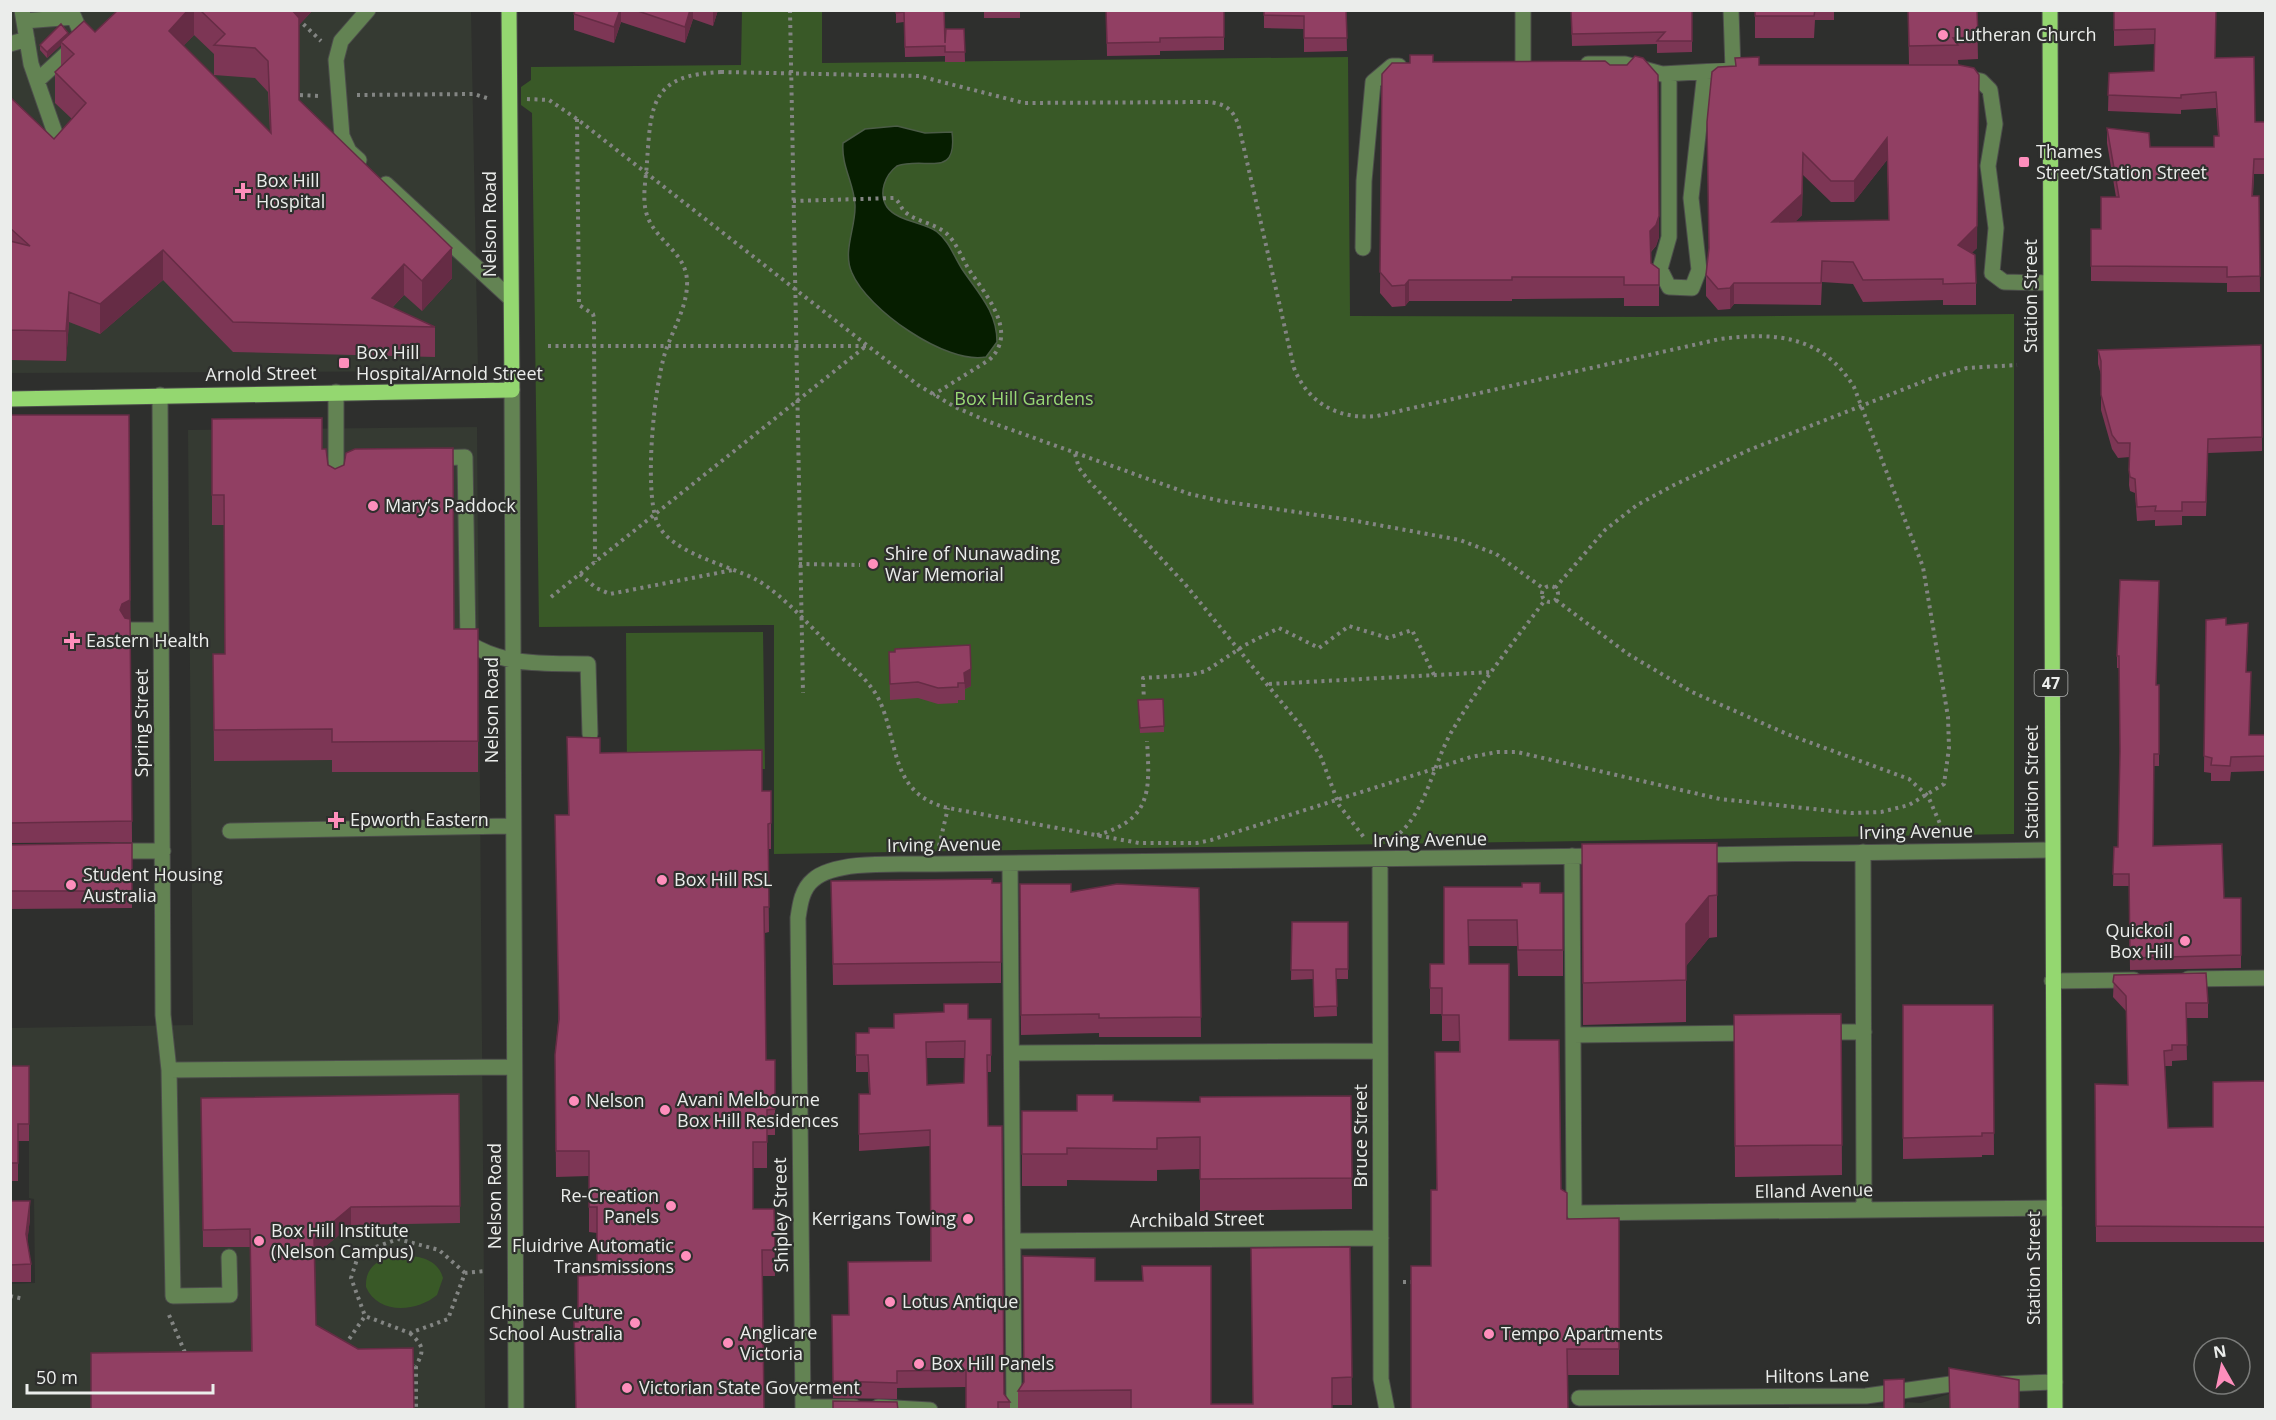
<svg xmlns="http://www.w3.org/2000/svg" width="2276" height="1420" font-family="'Open Sans',sans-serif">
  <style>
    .built { fill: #353a32 }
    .green { fill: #395927 }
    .water { fill: #061e00; stroke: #4b5c46; stroke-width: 1.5 }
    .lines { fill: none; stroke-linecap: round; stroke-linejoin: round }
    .minor-casing { stroke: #4c4d4b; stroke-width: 17 }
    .major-casing { stroke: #4c4d4b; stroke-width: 17 }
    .path { stroke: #838583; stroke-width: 4; stroke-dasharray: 3 4.5; stroke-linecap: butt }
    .minor { stroke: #638353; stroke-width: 15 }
    .major { stroke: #94d770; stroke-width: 15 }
    .wall { fill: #7d3655; fill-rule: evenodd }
    .shaded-wall { fill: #662c45 }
    .building { fill: #913f63; stroke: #662c45; stroke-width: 1.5; fill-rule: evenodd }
    .poi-dot { fill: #fe8ebc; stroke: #2e2f2d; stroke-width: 2 }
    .labels { text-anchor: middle; stroke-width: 4.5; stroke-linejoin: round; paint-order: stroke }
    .shield { fill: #2e2f2d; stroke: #b2b4b2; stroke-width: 1.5 }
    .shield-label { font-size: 16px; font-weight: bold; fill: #ebedeb }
    .poi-label { font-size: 18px; fill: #ebedeb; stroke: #2e2f2d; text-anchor: start }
    .street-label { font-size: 18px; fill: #ebedeb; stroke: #2e2f2d }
    .park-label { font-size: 18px; fill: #98d975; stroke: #2e2f2d }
  </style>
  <rect width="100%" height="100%" fill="#2e2f2d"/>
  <!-- built -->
  <path class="built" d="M10,11h461l7,360 -467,2z
    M477,427l8,982h-474l-1,-125 25,-1 -1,-84 -5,-1v-114h-18v-56l182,-3 -5,-595z
    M1949,1394l69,15 -229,1v-3l115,-1 3,-4 14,1z"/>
  <!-- green -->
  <path class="green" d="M742,10l80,1v52l526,-6 2,259 298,1 366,-3v520l-1240,20v-229l-235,2 -7,-514 -11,-8v-18l10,-7v-13l210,-2z
    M763,632l2,137 -138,1 -1,-137z
    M394,1256c19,-1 43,0 49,22l-6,17c-20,17 -59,20 -71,-8 -1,-19 11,-27 28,-31z"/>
  <!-- water -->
  <path class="water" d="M897,126l28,7 27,-1c6,48 -27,24 -55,34 -12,9 -19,27 -10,41 10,14 35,15 49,24 14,11 17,24 26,38 16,24 35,42 35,73l-11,15c-40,8 -119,-48 -134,-84 -10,-22 4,-45 3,-68 -1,-22 -14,-39 -12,-62l22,-14z"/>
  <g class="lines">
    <defs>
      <path id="minor" d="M22,10l9,54 24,69
        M1731,10l2,60
        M24,21l50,-4 6,14 -3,13 -40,37
        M10,44l17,-5
        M1588,64h37l37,10 72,-4
        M1523,69v-59
        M1669,74v163l-9,32 9,18 23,1 7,-18 -8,-72 14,-126
        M1961,77l20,4 9,9 5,34 -7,42 8,62 -4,45 12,9 46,1
        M359,160l-10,-9 -7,-15 -6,-76 5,-19 27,-31
        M386,184l124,114
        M1363,248l1,-67 9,-99 19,-16h7
        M512,390l4,1020
        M336,392v96
        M160,395l3,620 6,55 4,226 57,-1 -1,-38
        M433,458l32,-1 3,186c39,24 76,20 120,21l2,70
        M130,630h31
        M230,831l282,-5
        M112,851h51
        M1863,852l1,358
        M1698,855l353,-5
        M1572,856l2,357 480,-5
        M1380,861l1,518 6,31
        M1010,864l4,546
        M2188,979l78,-1
        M2052,981l82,-1
        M1822,1032h42
        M1573,1035l180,-2
        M1013,1053l367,-2
        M169,1070l345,-3
        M1014,1241l367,-3
        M2001,1384l54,-2
        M1579,1398l287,-2 85,-12h17
        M803,1407h51
        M878,1407l52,3
        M803,1410l-5,-492c2,-14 4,-29 15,-38 23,-21 91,-15 122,-16l667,-8"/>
      <path id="major" d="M2050,10l5,1400
        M10,399l502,-9 -3,-380"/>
    </defs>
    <!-- minor casing -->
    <use href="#minor" class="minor-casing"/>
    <!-- major casing -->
    <use href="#major" class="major-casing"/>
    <!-- path -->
    <path class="path" d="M790,10l13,683
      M298,19l23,22
      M721,72l198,4 105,27 182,-1c21,1 29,9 34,29l54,237c14,36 46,52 83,48l343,-77c55,-7 102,-4 134,48l69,180 25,150 1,31 -5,36 -35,21 -28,7 -30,1 -131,-14 -203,-47h-20l-26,5 -260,83 -14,3h-58l-191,-35c-57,-14 -49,-61 -67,-104 -8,-19 -25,-34 -40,-47 -24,-23 -56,-61 -84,-77 -28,-15 -88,-27 -100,-58 -13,-34 -3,-133 8,-169 7,-22 21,-44 22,-67 2,-32 -28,-42 -39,-68 -7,-17 -2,-38 -1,-56 4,-60 5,-87 74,-90z
      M300,95l20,1
      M357,95l117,-1 16,5
      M527,99l22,1 28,19 341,266 37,22 32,14 203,73 31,7 130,19 109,20 36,14 48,35
      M577,119l2,186 14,9 1,4 1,244
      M793,201l101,-3c6,4 6,9 11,14 12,10 29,11 41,21 10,9 15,23 22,35 16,25 52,64 21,92l-56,35
      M548,346h318
      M1075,454l4,14 10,13 96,103 116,142 20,31 18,48 27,35
      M799,564l61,1
      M580,574l16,14 14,6 123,-24
      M1542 594a8 8 0 1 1 16 0a8 8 0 1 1-16 0Z
      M1555,588l50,-58 32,-25 37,-20 75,-35 186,-73 32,-9 50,-3
      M551,597l315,-251
      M1556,600l72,54 64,38 95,42 122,45 19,17 16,37
      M1269,684l223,-12
      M1144,702l-1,-24 47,-3 16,-4 39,-26 34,-17 40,20 30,-22 39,12 24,-8 22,45
      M1097,835c55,-15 53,-45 50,-94
      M1394,838c33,-25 38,-73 58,-107 27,-46 61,-88 93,-131
      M939,846l9,-38
      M465,1273l-26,-23 -41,-11 -39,14 -8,25 14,38 45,17 38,-14 17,-46 21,-2
      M1403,1282h13
      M10,1296l14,3
      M169,1315l17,40
      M410,1333c13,13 15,16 6,33
      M345,1345l20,-29
      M409,1364l7,2v44"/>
    <!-- minor -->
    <use href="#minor" class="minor"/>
    <!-- major -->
    <use href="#major" class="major"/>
  </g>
  <!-- wall -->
  <path class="wall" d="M118,10h195l-14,15v75l153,178 -30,33 -18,-16 -12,13 43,19v30l-202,-5 -70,-72 -63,54 -31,-12 -3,39 -56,-1v-263l44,42 18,-20 -17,-16v-31l6,-6v-21l-14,13 -7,-8v-5l28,-10 27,-3zM194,35l20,19v21l41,3 13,14 2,40 -87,-86z
    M575,10h143l-5,16 -20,-7 -8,24 -64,-21 -7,21 -40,-13v-16z
    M896,10h48l1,33 19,-14 1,33h-20v-6l-40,1 -1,-35 -8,1z
    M984,10h36v8h-36z
    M1106,10h118v40l-64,1v4l-53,1z
    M1264,10h82l1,41 -43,1v-23l-40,-1z
    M1571,10h121v42l-35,1v-9l-85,2z
    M1755,10h79v10h-19l-1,18h-59z
    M1908,10h69l1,49 -20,1 19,188 -6,5 5,30v22h-33v-5l-80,2 -10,-18 -31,-2 -1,23 -87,-1 -4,5 -12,1 -12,-14v-21l53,-210h150zM1887,160l2,60 -93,1 6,-6 1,-40 28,27h23z
    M2114,10h102l-1,48 40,64h10v52h-11l-1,22h6l1,96h-33v-9l-136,-2v-52h10l15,-32 -9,-54v-15l43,19h64l4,-11 -2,-28 -35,2v4l-73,-3 1,-38 45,-2 1,-27 -41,2z
    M1433,62l177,3 49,172 -3,9 -5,6v11l8,6v37h-35v-8l-112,1v2h-103l-4,5 -13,1 -12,-14 2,-219z
    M2261,345l1,106 -54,2 -2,63h-24v9l-27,1v-6l-18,1 -2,-28 -5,-2 -1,-6 1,-28 -12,1 -6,-9 -11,-39v-35l-3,-11v-14z
    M10,415h119l3,427 -122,1z
    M212,419l110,30 6,16 126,164h24v143h-146v-12l-118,1 -1,-107h12l-1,-129h-12z
    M2120,580l36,105h3v81h-5l-1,80 71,52h17v70l-111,2 -1,-84h-16l1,-39h4l2,-92 -1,-87h-2v-12z
    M2206,620l20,5 22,14 -2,33 5,15 -2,48h16v36l-34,1 -1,9h-19v-8l-7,-1z
    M889,652l82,34 -6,3v11h-7v3l-20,1 -20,-6 -28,2z
    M1163,699l1,33 -24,1 -2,-33z
    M567,737l33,16 162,38h9v58h-3l1,83 -4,1 1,127 9,49v26h-8v33h-14v41h21l1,67h-13l-184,46 19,-47v-42l-8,-1v-56l-33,1 -1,-122 3,-32 10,-208z
    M132,843v65l-122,1v-64z
    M1717,843v94l-8,1 -23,28v56l-103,3 -1,-181z
    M831,881l170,2v100l-168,2z
    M1020,884l51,8 128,-4 2,149h-102v-4l-78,2z
    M1444,887l96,6h23v83h-45l-1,-30h-48v18l40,76 52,149 6,30 52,-1v157h-51l-137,-109 5,-76 23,-138v-11h-17v-27h-12v-50h14z
    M1292,922h56v57h-12l1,37 -23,1 -1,-38 -22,1z
    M2114,975l94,28v15h-22l1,42 -15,1v5h-7l3,62 45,-1 52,-46v161h-169l-1,-158 33,1 -2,-74 -13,-14z
    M1903,1005h90l1,150h-12v2l-79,2z
    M944,1012l24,7h23v53h-4l1,54 16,268 6,8v8h-44v-23l-69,1v11l-64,-1 -1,-83h17l81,-54v-115l-71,5v-57h10l-1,-22h-12v-39h13l25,-5zM927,1058h38l-1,25 -37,2z
    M1841,1014l1,161 -107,2 -1,-162z
    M10,1066h19v75h-11v40h-8z
    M459,1094l1,129 -109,2 -36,30 1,70 -65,26 -1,-104h-47l-2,-149z
    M1351,1096l1,113 -152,2v-42l-43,1v11l-90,-1v6h-45v-75h55l36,-10 87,1z
    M10,1201l20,18 -3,23 4,22v18h-21z
    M1350,1247l2,158h-20v5h-314v-19l77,-110 116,123h41z"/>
  <!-- shaded-wall -->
  <path class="shaded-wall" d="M188,10h6v25l-25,26v-30z
    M288,10h25l-14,15z
    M620,10h1v12l-7,21v-16z
    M690,10h3v9l-8,24v-16z
    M713,10h5l-5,16z
    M68,33v6l-7,3v3l-14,13v-6z
    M1979,75l-2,173 -19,19v-22z
    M1887,138v22l-33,42v-21z
    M1802,194v21l-30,28v-21z
    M1659,216v21l-3,9 -6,6v-21z
    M452,248v30l-30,33v-30z
    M163,250v30l-63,54v-30z
    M404,264v31l-29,30 -3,-27z
    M1409,280v21l-4,5v-21z
    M1734,283v21l-4,5v-21z
    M69,292v30l-3,39v-30z
    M130,600v20l-8,5 -2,-15 2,-6z
    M971,669v17l-6,3 -1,-16z
    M1709,896v42l-23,28v-42z
    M30,1201v18l-4,33v-18z
    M351,1207v18l-37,31v-18z"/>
  <!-- building -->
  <path class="building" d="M118,10h70l-19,21 102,102 -3,-72 -13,-13 -41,-3 11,-11 -25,-24h92l7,8v82l153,148 -30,33 -18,-17 -32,34 63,29 -202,-5 -70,-72 -63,54 -31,-12 -3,39 -56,-1v-89l20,5 -20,-18v-131l44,42 32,-36 -31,-31 19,-18 -13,-12 23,-21 11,11z
    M575,10h45l-6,17 -40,-13z
    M635,10h55l-5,17z
    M896,10h48l1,33 1,-14h18l1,23h-20v-6l-40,1 -1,-35 -8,1z
    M1106,10h118v27l-64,1v4l-53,1z
    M1264,10h82l1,28h-43v-22l-40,-1z
    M1571,10h121v31h-35l8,-9 -93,2z
    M1755,10h60l-1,6h-59z
    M1908,10h69l1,27 -25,1 5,7 -49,1z
    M2114,10h102l-1,48 39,-1 1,65h10v37h-11l-2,37h7l1,80 -33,1v-10l-136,-1v-37h10v-32h18l-12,-69 42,5 1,14h64v-11h5l-3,-44 -35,3v3l-73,-3 1,-22 45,-2 1,-42 -41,1z
    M61,24l7,9 -21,19 -7,-7z
    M1410,55h23v7l172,-1 5,4h17l8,-9 8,2 15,17 1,141 -3,9 -6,6 1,32 8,6v16h-35v-8h-112v3h-103l-4,5 -13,1 -12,-14 2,-198 10,-11h18z
    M1759,57v8h200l15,3 5,7 -2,151 -19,19 17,10 1,28 -33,1v-5l-80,1 -10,-18 -31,-1 -1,22h-87l-4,5 -12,1 -12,-14 3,-27 -2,-126 5,-50 6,-5 18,-1 -1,-8zM1887,138l2,82 -117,2 30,-28 1,-41 28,28h23z
    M2261,345l1,92 -54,2 -2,63h-24v9h-27l1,-5 -19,1 -2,-28 -5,-2 -1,-7 1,-27h-12l-6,-8 -11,-40v-34l-3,-11z
    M10,415h119l1,185 -8,4 -2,6 5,8 5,1 2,202 -122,2z
    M322,418v31h4l2,16 7,4 9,-4 2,-12 9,-4 98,-1 1,181h24v112l-146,1v-13l-118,1 -1,-76h12l-1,-159h-12v-76z
    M2120,580l39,1 -3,104h3v69h-5l-1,92 69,-2 2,54h17v57l-111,3 -1,-84h-16l1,-27h4l2,-96 -1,-95h-2z
    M2226,618v7l22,-2 -2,49h5l-2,63h16v21l-34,1 -1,9 -19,-1 1,-7 -8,-2 2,-136z
    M970,645l1,24 -7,4 1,10h-7v4l-20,1 -20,-6 -28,2 -1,-32h6v-3z
    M1163,699l1,27 -24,2 -2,-28z
    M567,737l33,1v15l162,-3v41h9v32l-3,1 1,83h-5l2,153h9v49l-8,1v32h-14v67h21l1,41h-13l2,160h-188l-2,-88h4v-46l19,-1v-68h-8v-56h-33l-1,-96 4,-36 -4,-204h14z
    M132,843v48h-122v-46z
    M1717,843v52l-8,1 -23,28v56l-103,3 -1,-139z
    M992,879v4h9v79l-168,2 -2,-83z
    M1522,883h18v10h23v57h-45l-1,-30h-49l1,44h40v76h50l2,149 6,4v26l52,-1v131h-52l1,61h-157v-144h20v-76h6l-2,-138h25l-1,-37h-17v-27h-12v-24h14v-77h78z
    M1020,884h51v8l46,-8 82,4 2,129 -102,1v-4l-78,1z
    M1292,922h56v47h-12l1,37 -23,1 -1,-37h-22z
    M2206,973l2,30h-22l1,42h-15v5l-8,1 4,77 45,-1v-45l52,-1v146l-169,-1 -1,-142 33,1 -2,-89 -13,-14 1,-7z
    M944,1004h24v15h23v36h-4l1,71h14l2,268 6,8h-12v8h-32v-40l-69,1v12l-64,-2 -1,-66h17l-1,-53 83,-1 -1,-131 -71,4v-40h11l-2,-39h-12v-22h13v-5h25v-14l50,-2zM965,1041l-1,42 -37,2 -1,-43z
    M1903,1005h90l1,128h-12v3l-79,2z
    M1841,1014l1,131 -107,1 -1,-131z
    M10,1066h19v58h-11v39h-8z
    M459,1094l1,112 -109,1 -37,31 2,87 42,24 55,-1 1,62h-323v-57l161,-2 -2,-122 -47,1 -2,-132z
    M1077,1095h36v6l87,1v-5l151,-1 1,82 -152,1v-42l-43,1v11l-90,-1v6h-45v-43h55z
    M10,1201h20l-4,33 5,30 -21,1z
    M1350,1247l2,130 -20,1v32h-201v-20l-113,1 6,-9 -1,-126 72,2v23h48l-1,-15h69v138h42l-2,-156z
    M1949,1368l70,12v30h-69z
    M1904,1379v31h-20v-30z
    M833,1401l64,1 1,8h-65z"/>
  <!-- markers -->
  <g class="poi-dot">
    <circle cx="1943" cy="35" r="6"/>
    <rect x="2018" y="156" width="12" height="12" rx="3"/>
    <path d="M240 182h6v6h6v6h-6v6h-6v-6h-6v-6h6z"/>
    <rect x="338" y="357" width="12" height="12" rx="3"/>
    <circle cx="373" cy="506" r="6"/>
    <circle cx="873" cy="564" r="6"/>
    <path d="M69 632h6v6h6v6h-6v6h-6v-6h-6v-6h6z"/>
    <path d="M333 811h6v6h6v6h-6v6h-6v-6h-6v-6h6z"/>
    <circle cx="662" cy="880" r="6"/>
    <circle cx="71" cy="885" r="6"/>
    <circle cx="2185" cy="941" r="6"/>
    <circle cx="574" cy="1101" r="6"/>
    <circle cx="665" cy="1110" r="6"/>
    <circle cx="671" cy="1206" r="6"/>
    <circle cx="968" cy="1219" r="6"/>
    <circle cx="259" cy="1241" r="6"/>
    <circle cx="686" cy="1256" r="6"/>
    <circle cx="890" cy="1302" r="6"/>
    <circle cx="635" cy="1323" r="6"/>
    <circle cx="1489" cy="1334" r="6"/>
    <circle cx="728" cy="1343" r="6"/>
    <circle cx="919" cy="1364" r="6"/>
    <circle cx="627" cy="1388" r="6"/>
  </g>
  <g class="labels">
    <!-- shield labels -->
    <rect class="shield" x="2034.5" y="670" width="33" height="26" rx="4.5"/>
    <g class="shield-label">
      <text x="2051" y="689">47</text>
    </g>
    <!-- poi labels -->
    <g class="poi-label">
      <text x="1955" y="41">Lutheran Church</text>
      <text x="2036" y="158">Thames<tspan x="2036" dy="21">Street/Station Street</tspan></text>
      <text x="256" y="187">Box Hill<tspan x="256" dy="21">Hospital</tspan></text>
      <text x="356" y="359">Box Hill<tspan x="356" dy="21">Hospital/Arnold Street</tspan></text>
      <text x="385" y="512">Mary’s Paddock</text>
      <text x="885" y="560">Shire of Nunawading<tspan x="885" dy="21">War Memorial</tspan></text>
      <text x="86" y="647">Eastern Health</text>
      <text x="350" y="826">Epworth Eastern</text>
      <text x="83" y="881">Student Housing<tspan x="83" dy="21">Australia</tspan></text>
      <text x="674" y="886">Box Hill RSL</text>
      <text x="2173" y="937" text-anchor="end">Quickoil<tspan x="2173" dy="21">Box Hill</tspan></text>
      <text x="677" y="1106">Avani Melbourne<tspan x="677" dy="21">Box Hill Residences</tspan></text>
      <text x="586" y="1107">Nelson</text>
      <text x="659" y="1202" text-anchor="end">Re-Creation<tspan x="659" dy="21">Panels</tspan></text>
      <text x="956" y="1225" text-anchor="end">Kerrigans Towing</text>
      <text x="271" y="1237">Box Hill Institute<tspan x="271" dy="21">(Nelson Campus)</tspan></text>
      <text x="674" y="1252" text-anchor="end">Fluidrive Automatic<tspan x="674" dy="21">Transmissions</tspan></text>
      <text x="902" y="1308">Lotus Antique</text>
      <text x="623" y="1319" text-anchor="end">Chinese Culture<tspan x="623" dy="21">School Australia</tspan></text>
      <text x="740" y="1339">Anglicare<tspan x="740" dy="21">Victoria</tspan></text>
      <text x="1501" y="1340">Tempo Apartments</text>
      <text x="931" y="1370">Box Hill Panels</text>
      <text x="639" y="1394">Victorian State Goverment</text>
    </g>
    <!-- street labels -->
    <g class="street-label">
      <text transform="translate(490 224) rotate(-90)" y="6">Nelson Road</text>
      <text transform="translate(2031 296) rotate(-90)" y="6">Station Street</text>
      <text transform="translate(261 374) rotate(-1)" y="6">Arnold Street</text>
      <text transform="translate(492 710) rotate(-90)" y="6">Nelson Road</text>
      <text transform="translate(142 723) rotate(-90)" y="6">Spring Street</text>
      <text transform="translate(2032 782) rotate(-90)" y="6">Station Street</text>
      <text transform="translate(1916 832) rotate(-1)" y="6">Irving Avenue</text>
      <text transform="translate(1430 840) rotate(-1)" y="6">Irving Avenue</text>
      <text transform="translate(944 845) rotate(-1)" y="6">Irving Avenue</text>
      <text transform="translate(1361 1136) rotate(-90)" y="6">Bruce Street</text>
      <text transform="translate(1814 1191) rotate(-1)" y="6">Elland Avenue</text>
      <text transform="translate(495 1196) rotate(-90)" y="6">Nelson Road</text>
      <text transform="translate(781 1215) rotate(-91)" y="6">Shipley Street</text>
      <text transform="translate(1197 1220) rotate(-1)" y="6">Archibald Street</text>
      <text transform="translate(2034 1268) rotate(-90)" y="6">Station Street</text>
      <text transform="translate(1817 1376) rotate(-1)" y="6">Hiltons Lane</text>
    </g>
    <!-- park labels -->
    <g class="park-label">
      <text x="1024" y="405">Box Hill Gardens</text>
    </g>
  </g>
  <!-- border -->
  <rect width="2276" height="1420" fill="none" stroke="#ebedeb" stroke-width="24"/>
  <!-- north arrow -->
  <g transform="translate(2222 1366) rotate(351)"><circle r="28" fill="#2e2f2d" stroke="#7a7b79" stroke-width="1.5"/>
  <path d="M0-4.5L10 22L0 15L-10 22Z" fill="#fe8ebc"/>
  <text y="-9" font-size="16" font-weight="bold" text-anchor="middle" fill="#ebedeb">N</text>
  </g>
  <!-- scale -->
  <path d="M27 1384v9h186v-9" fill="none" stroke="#ebedeb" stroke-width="3"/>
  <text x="36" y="1384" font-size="18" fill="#ebedeb" stroke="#2e2f2d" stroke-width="4.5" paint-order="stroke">50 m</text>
</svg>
